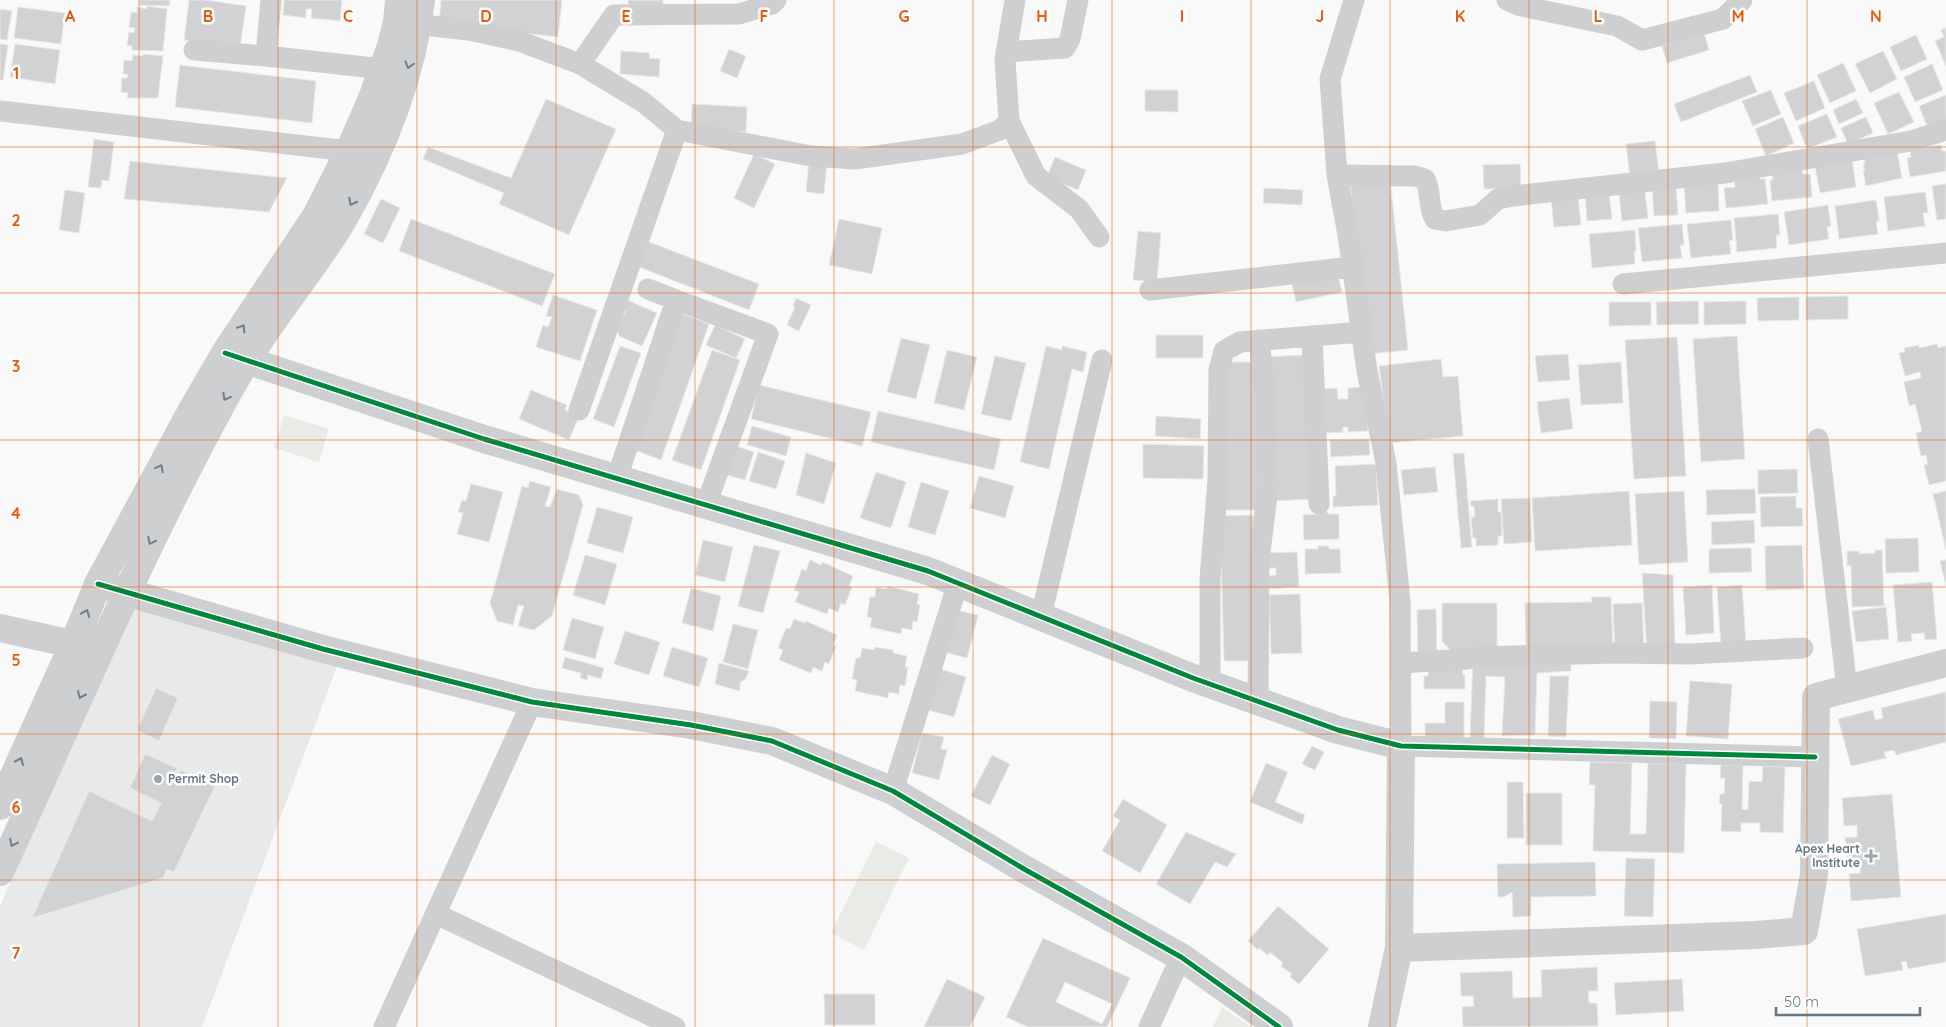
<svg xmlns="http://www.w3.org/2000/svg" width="1946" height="1027" font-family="Quicksand,sans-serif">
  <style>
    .built { fill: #e8e9e9 }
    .green { fill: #e8ebe6 }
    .building { fill: #d0d2d3; stroke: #e8e8e8; fill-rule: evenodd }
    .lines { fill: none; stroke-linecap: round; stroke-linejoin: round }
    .minor { stroke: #cecfd0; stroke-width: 21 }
    .tertiary { stroke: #cecfd0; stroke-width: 28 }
    .cycleway-casing { stroke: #fff; stroke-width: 8 }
    .cycleway { stroke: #00873e; stroke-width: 5 }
    .oneway { stroke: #707f8b }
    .grid { fill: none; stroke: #e8590c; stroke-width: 1; stroke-opacity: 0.55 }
    .poi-dot { fill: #99a4ac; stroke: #fff; stroke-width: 2 }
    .labels { text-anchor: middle; stroke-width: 5; stroke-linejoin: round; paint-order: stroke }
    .poi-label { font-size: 12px; font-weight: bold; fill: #657683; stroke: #fff; text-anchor: start }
    .grid-label { font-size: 16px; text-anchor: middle; font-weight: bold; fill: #e8590c; stroke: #fff; stroke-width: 5; stroke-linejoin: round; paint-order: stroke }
  </style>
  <rect width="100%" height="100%" fill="#f9f9f9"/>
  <!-- built -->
  <path class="built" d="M132,602l207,59 -137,366h-202v-121z"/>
  <!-- green -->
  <path class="green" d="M284,415l45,14 -10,33 -45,-14z
    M876,842l33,16 -45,92 -33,-17z
    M1222,1007l29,20h-38z"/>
  <!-- building -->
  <path class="building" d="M139,0h31l-1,6 -30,-1z
    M189,0h16l41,6 -6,42 -56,-8z
    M284,0h58l-2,21 -29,-3 1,-9h-6v9l-23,-3z
    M441,0h121l-4,37 -119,-13z
    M628,0h35v9h-35z
    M147,6l20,3 -4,42 -31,-1v-4l-5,-1 2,-13 5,1 1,-5 -6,-1 2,-15 6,1v-6l10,2z
    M18,7l47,6 -4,31 -47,-6z
    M0,9l12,2 -5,29 -7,-1z
    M1946,28v38l-11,-25 9,-4 -3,-7z
    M1704,33l5,17 -42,13 -5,-17z
    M1916,35l11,24 -26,12 -11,-24z
    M0,44l8,1 -5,35h-3z
    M15,44l45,6 -5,34 -45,-7z
    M729,49l17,7 -9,22 -17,-7z
    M621,51l29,2 -1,5 11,1 -1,18 -39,-3z
    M1883,51l14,28 -27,14 -15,-29z
    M143,54l20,2 -5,42h-31l1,-5 -7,-1 1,-14h5l1,-4h-5l1,-14 8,1 1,-6 10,1z
    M1843,63l13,28 -26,12 -13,-28z
    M1932,64l11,26 -28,12 -11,-25z
    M180,65l136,16 -4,42 -137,-16z
    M1750,75l7,17 -76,30 -7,-18z
    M1814,81l11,27 -29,13 -12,-28z
    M1145,90h33v22l-33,-1z
    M1771,90l10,24 -28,12 -11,-25z
    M1899,92l15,30 -26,12 -14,-31z
    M1946,95v29l-17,7 -10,-25z
    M546,99l70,30 -47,106 -70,-31 5,-11 -81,-34 5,-12 83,31z
    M1856,99l7,14 -24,11 -6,-14z
    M692,104l55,3 -1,25 -55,-3z
    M1827,114l10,23 -30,12 -9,-23z
    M1783,117l11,26 -28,13 -11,-27z
    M1866,117l7,16 -25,11 -7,-16z
    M94,139l20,3 -5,39 -7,-1 -1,8 -13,-1z
    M1655,141l4,33 -29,4 -4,-34z
    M1941,145l1,6h4v20l-36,6 -3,-19 4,-1 -1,-7z
    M1897,151l5,27 -36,8 -3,-15h2l-2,-6 2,-1 -1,-7z
    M754,154l21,10 -21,44 -20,-10z
    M1055,157l31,13 -8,20 -31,-13z
    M1852,159l4,28 -36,6 -5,-27z
    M809,160l18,2 -3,32 -18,-2z
    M130,161l157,17 -18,34 -145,-13z
    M1520,164l1,24 -37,1 -1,-24z
    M1802,167l1,7h7l2,23 -40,4 -2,-21h3l-1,-10z
    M1759,175l1,4h5l3,25 -42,4 -2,-20 11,-1 -1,-9z
    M1390,178l18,172 -40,4 -18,-172z
    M1718,182l1,29 -33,2 -2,-29z
    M1946,184v35l-9,1 -5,-34z
    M1676,186l2,29 -24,1 -2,-29z
    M1264,188l39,2 -1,15 -39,-2z
    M65,190l20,3 -6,40 -20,-3z
    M1645,191l3,27 -26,3 -3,-28z
    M1609,192l3,27 -25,2 -2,-27z
    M1925,192l3,21h-5l2,13 -37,5 -4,-34z
    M1578,196l3,29 -27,2 -3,-28z
    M381,199l19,9 -17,35 -19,-9z
    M1876,200l3,21h-3l2,13 -39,5 -4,-33z
    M1828,205l3,21 -4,1 2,12 -40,6 -5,-33z
    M1778,214l2,21h-4l1,13 -40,4 -3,-34z
    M411,219l144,55 -13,32 -143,-55z
    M839,219l43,9 -10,46 -43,-9z
    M1731,220l2,20 -4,1 2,13 -40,4 -4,-34z
    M1682,224l2,21h-4l2,13 -40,4 -4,-34z
    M1635,230l1,21h-2l1,13 -43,4 -3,-34z
    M1138,231l23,2 -4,49 -24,-2z
    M649,242l110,42 -10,26 -110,-43z
    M1338,275l4,17 -46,10 -4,-18z
    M553,295l44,15 -17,51 -44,-14 7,-22 5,2 4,-10 -6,-1z
    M1848,296v23l-42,1v-23z
    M1799,297v23l-41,1 -1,-23z
    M796,298l15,7 -12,26 -12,-6 8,-18 -2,-1z
    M627,300l30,13 -15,33 -23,-10 -2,-7 9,-19 -2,-2z
    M1698,301l1,23 -42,1 -1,-23z
    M1746,301v23l-42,1v-23z
    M1609,302h42v23l-42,1z
    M680,313l29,11 -48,136 -29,-11z
    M715,325l30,14 -9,19 -30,-13z
    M1156,335h47v23h-47z
    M1737,336l8,123 -44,3 -8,-123z
    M1677,337l9,139 -52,3 -9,-139z
    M901,338l29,7 -14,54 -29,-7z
    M1937,344l1,4 8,-2v135l-17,4 -5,-20 4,-1 -2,-9 -5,1 -5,-23 6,-2 -7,-27 -6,2 -5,-24 17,-4 -1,-6 -15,4 -6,-23 6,-1 -1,-4 15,-3v3z
    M620,346l21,7 -27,74 -21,-8z
    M1046,346l16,4v-4l25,6 -4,20 -11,-3 -23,100 -29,-7z
    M712,350l28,10 -39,110 -29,-10z
    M947,350l30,7 -13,53 -30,-7z
    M1568,354l2,26 -32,2 -3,-26z
    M1305,355l7,144 -39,2 -9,-144z
    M995,356l31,7 -15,58 -30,-7z
    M1441,359l2,18 15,-1 5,60 -74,7 -10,-77z
    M1222,362h38v148h-38z
    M1621,362l2,41 -42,2 -3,-40z
    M759,385l112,27 -9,34 -111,-27z
    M1366,387l2,44 -20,1v-5h-5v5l-21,1 -2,-44 17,-1 1,11h10v-11z
    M531,390l36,15 -2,5 14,6 -10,24 -50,-21z
    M1569,398l4,31 -32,4 -4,-31z
    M878,411l123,28 -7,31 -123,-28z
    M1156,416l45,3 -1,20 -45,-3z
    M752,426l39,11 -5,19 -39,-11z
    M1369,439l1,16 -39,2 -1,-17z
    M1143,444l61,2 -1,33 -60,-1z
    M736,446l18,6 -9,28 -18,-5z
    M758,452l27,9 -9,28 -27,-8z
    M806,453l30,10 -12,41 -28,-9z
    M1464,453l8,94 -11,1 -8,-94z
    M1376,464l2,41 -45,2v-11h3l-1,-30z
    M1435,467l3,25 -34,3 -3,-25z
    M1797,469l1,24 -40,1v-24z
    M876,472l30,10 -15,46 -31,-10z
    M979,476l35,10 -9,32 -35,-10z
    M530,481l21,6 -6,19 5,1 7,-18 22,6 4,10 -31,111 -18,14 -16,-4 6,-20 -6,-1 -5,20 -16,-4 -7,-18 32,-117 6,2z
    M921,482l28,9 -14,44 -27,-8z
    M471,484l32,8 -14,50 -32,-8 6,-21 -5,-1 4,-12 4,1z
    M1755,489l1,24 -49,2 -1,-25z
    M1629,491l3,54 -97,6 -3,-53z
    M1684,491l4,71 -49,3 -4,-71z
    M1946,491v59l-13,-56z
    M1796,496v12h6l1,18 -42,1 -1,-30z
    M1530,498l2,44 -28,2 -3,-45z
    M1498,499v13h3l1,24h-4v9l-22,1v-8h-3l-2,-21h4l-1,-11h-3l-1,-5z
    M597,507l36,10 -10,36 -36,-10z
    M1317,512h11v2h11v25l-35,1 -1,-25 14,-1z
    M1253,515l-1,146h-28l-4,-145z
    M1754,520l1,23 -43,2 -1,-23z
    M1918,538l1,34 -33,1 -1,-34z
    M703,540l30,7 -8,35 -30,-7z
    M754,545l26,6 -17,62 -25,-7z
    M1802,545l2,44 -38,1 -1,-44z
    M1318,546h11v3h11l1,24 -36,1v-25h13z
    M1751,548l1,24 -43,1v-24z
    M1875,550h7l2,56 -32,1 -1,-42 -4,1v-15h12v3l16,-1z
    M1297,552l2,35 -33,2 -1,-13 11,-1v-7h-11l-1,-15z
    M585,555l32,9 -12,41 -32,-10z
    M810,560l11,5 1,-3 31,14 -4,10 3,1 -7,18 -4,-2 -3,9 -9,-4 -2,6 -32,-12 4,-10 -5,-2 8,-21 4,2z
    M1946,560v26l-6,-25z
    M1642,573l31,2 2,75 -28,2z
    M1932,582l5,57 -12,1 -1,-7 -13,1 1,7 -14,1 -5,-57z
    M1712,585l2,48 -28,2 -3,-48z
    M1742,585l4,61 -25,1 -4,-60z
    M888,586l31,8 -2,10 3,1 -3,17 -4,-1 -1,9 -10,-2 -1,6 -31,-7 2,-9 -5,-1 3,-20h5l1,-10 11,2z
    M691,588l30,8 -8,35 -31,-8z
    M1300,594l2,59 -31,1 -2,-59z
    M1591,597h20l2,51 -87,2 -1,-47 67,-1z
    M1442,603h55v48h-46l-9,-10z
    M1642,603l2,47 -29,1 -2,-47z
    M1886,607l3,32 -33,3 -4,-31z
    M951,609l27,6 -11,43 -27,-7z
    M1436,609l1,51h-19l-1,-50z
    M572,618l32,9 -9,32 -32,-9z
    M794,619l11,4 1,-2 31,14 -4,10 3,1 -7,18 -4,-2 -3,9 -9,-4 -2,6 -32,-13 4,-10 -5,-2 8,-20 4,1z
    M733,624l25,6 -10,39 -25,-7z
    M625,631l35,11 -11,33 -35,-11z
    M672,647l36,11 -9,29 -36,-11z
    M875,647l18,3v3l14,3 -2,11h3l-3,19 -5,-1 -1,9 -10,-2 -1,6 -33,-7 2,-11 -5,-1 4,-21h4l2,-10 12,2z
    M565,657l39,11 -3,11 -13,-4 -1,5 -7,-2 1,-5 -19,-5z
    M1571,657v14l-34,2 -2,62 -33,1 3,-59 -19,-1 -2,63h-14l3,-80z
    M719,663l30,8 -4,9 -5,2v9l-25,-7z
    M1428,663h34l1,12h2v14h-41v-13h4z
    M937,668l29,9 -12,40 -30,-8z
    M1550,676h19l-3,61 -18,-1z
    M1690,681l42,3 -4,55 -42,-3z
    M156,688l22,10 -19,43 -22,-11z
    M1946,692v50l-50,13 -2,-5 -10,2 2,6 -35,8 -13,-47 35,-9 2,10 8,-2 -2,-10z
    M1650,701l27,1 -1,37 -27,-1z
    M1445,702h19v39l-39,-1v-17h20z
    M922,733l22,4 -3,12 6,1 -8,30 -27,-7z
    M1312,746l12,6 -9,18 -13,-6z
    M145,754l32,14 -6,13 4,1 6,-12 34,16 -41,86 -7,-3 -4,9 -131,40 57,-127 63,30 9,-18 -31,-15z
    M992,755l18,9 -20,41 -19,-9z
    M1590,762l42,1 -2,71h16l2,-71 38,1 -2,89 -91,-2 2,-66h-6z
    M1266,763l22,9 -13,30 30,13 -3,9 -52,-22z
    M1721,765h22l-1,44 6,1 1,-29 13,1 1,-16 22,1 -2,66 -23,-1v-9h-19v9l-20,-1 1,-27h-3l1,-10h4l1,-16h-5z
    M1507,782h16l1,56h-17z
    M1526,793h36v52h-36z
    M1892,794l9,103 -50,4 -2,-27 11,-1v-6l-12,1 -3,-30 12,-1v-12l-13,1 -2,-28z
    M1123,799l44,26 -27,48 -38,-22 18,-31 -7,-4z
    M1186,832l50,22 -9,13 -12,-5 -25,42 -34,-20z
    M1626,858l29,1 -2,58 -29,-1z
    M1595,862l1,34 -65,1v19l-18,1 -1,-25 -8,5h-6l-1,-33z
    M1278,906l51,43 -30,35 -9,-7 2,-3 -11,-8 2,-3 -13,-11 -2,3 -9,-7 -1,2 -10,-9z
    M1946,914v48l-38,7 -2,-8 -5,1 2,8 -38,6 -8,-47z
    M1043,938l87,40 -23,49h-79l-22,-10zM1065,982l47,22 -10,20 -46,-22z
    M1597,967l1,24h-10l1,12h8l1,23 -135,1 -1,-20 12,-1 -1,-10h-12l-1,-23 52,-2 1,27 29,-1 -1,-27z
    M947,979l38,18 -15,30h-46z
    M1682,979l2,32 -68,4 -2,-32z
    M824,994h51v31h-50z"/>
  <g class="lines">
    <!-- minor -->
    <path class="minor" d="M271,0l-5,56 117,13
      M1015,0l-10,60 4,61 27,55 43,33 20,28
      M1354,0l-24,79 7,96 11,60 19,136 19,92 14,138 1,145 414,11
      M1507,0l14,6 96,20 25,14 81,-21 19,-19
      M404,23l65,7 50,11 61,23 63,38 34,28
      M194,50l72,6
      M1006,52l59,-4 5,-9 8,-39
      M580,64l34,-49 125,-1 33,-10 4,-4
      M0,111l349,40 13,4
      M1337,175l78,1 10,3c7,13 2,27 10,40l11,2 34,-6 18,-16 15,-3 212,-23 186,-32 35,-11
      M1623,284l323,-31
      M648,289l28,11
      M1150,290l202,-23
      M1312,336l7,168
      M579,410l98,-280 134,26 44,3 107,-15 38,-14 9,-9
      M1818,439l29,250
      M617,478l59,-178 92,34 -62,171
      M1041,616l61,-256
      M1401,663l66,-4 8,-2 137,-4 77,1 114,-6
      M1210,684v-105l8,-99 1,-110 5,-19 16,-9 122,-10
      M1258,701l1,-141 9,-72 -2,-87 -7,-61
      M893,791l65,-208
      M436,914l239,113
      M384,1027l148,-325
      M1149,1027l32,-70"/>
    <!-- tertiary -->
    <path class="tertiary" d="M225,353l259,86 444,132 265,107 145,52 63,16 -2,202
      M98,584l225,65 209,53 159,23 81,16 121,50 131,78 157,88 98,70
      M0,628l90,20
      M0,806l74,-163 24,-59 95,-176 32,-55 91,-137 33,-65 22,-50 20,-55 6,-24 2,-22
      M0,872c66,-142 126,-287 199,-425 17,-33 35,-67 55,-98 28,-44 62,-84 89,-129 39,-68 69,-142 78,-220
      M1382,1027l17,-79 357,-13 48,-4 10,-57 2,-177 130,-34"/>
    <defs>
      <path id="cycleway" d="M225,353l259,86 444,132 265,107 145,52 63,16 414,11
        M98,584l225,65 209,53 159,23 81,16 121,50 131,78 157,88 98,70"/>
    </defs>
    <!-- cycleway casing -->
    <use href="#cycleway" class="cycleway-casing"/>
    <!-- cycleway -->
    <use href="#cycleway" class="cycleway"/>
  </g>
  <!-- one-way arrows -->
  <defs><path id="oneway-chevron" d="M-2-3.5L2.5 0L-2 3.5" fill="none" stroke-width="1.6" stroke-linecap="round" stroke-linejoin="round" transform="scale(1.25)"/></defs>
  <g class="oneway">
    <use href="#oneway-chevron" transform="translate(409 65) rotate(106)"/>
    <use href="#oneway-chevron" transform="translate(352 202) rotate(117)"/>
    <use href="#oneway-chevron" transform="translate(242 328) rotate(-57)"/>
    <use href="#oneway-chevron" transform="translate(226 397) rotate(119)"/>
    <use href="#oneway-chevron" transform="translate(160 468) rotate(-62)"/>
    <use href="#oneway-chevron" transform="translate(151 541) rotate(117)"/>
    <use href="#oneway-chevron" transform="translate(86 613) rotate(-68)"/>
    <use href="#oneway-chevron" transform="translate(81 695) rotate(114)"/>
    <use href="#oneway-chevron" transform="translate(20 761) rotate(-66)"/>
    <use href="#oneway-chevron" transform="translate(13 843) rotate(115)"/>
  </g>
  <!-- grid -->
  <path class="grid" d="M139,0v1027M278,0v1027M417,0v1027M556,0v1027M695,0v1027M834,0v1027M973,0v1027M1112,0v1027M1251,0v1027M1390,0v1027M1529,0v1027M1668,0v1027M1807,0v1027M0,147h1946M0,293h1946M0,440h1946M0,587h1946M0,734h1946M0,880h1946"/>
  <!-- markers -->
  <g class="poi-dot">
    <circle cx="158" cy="779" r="5"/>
    <path d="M1868.5 848.5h5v5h5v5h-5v5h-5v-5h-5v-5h5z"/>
  </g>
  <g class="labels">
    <!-- poi labels -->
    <g class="poi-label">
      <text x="168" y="783">Permit Shop</text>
      <text x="1860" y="853" text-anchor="end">Apex Heart<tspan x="1860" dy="14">Institute</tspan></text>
    </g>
  </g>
  <g class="grid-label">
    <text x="70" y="22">A</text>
    <text x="208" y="22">B</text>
    <text x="348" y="22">C</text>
    <text x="486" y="22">D</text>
    <text x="626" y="22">E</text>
    <text x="764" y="22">F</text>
    <text x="904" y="22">G</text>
    <text x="1042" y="22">H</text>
    <text x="1182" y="22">I</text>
    <text x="1320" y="22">J</text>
    <text x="1460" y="22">K</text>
    <text x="1598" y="22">L</text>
    <text x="1738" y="22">M</text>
    <text x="1876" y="22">N</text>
    <text x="16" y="79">1</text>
    <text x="16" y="226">2</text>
    <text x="16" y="372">3</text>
    <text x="16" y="519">4</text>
    <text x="16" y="666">5</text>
    <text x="16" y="813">6</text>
    <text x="16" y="959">7</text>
  </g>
  <!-- scale -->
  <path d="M1776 1007v8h144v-8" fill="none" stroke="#657683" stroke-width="2.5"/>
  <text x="1784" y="1007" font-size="15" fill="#657683" stroke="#ffffff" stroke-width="4" paint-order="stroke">50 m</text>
</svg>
